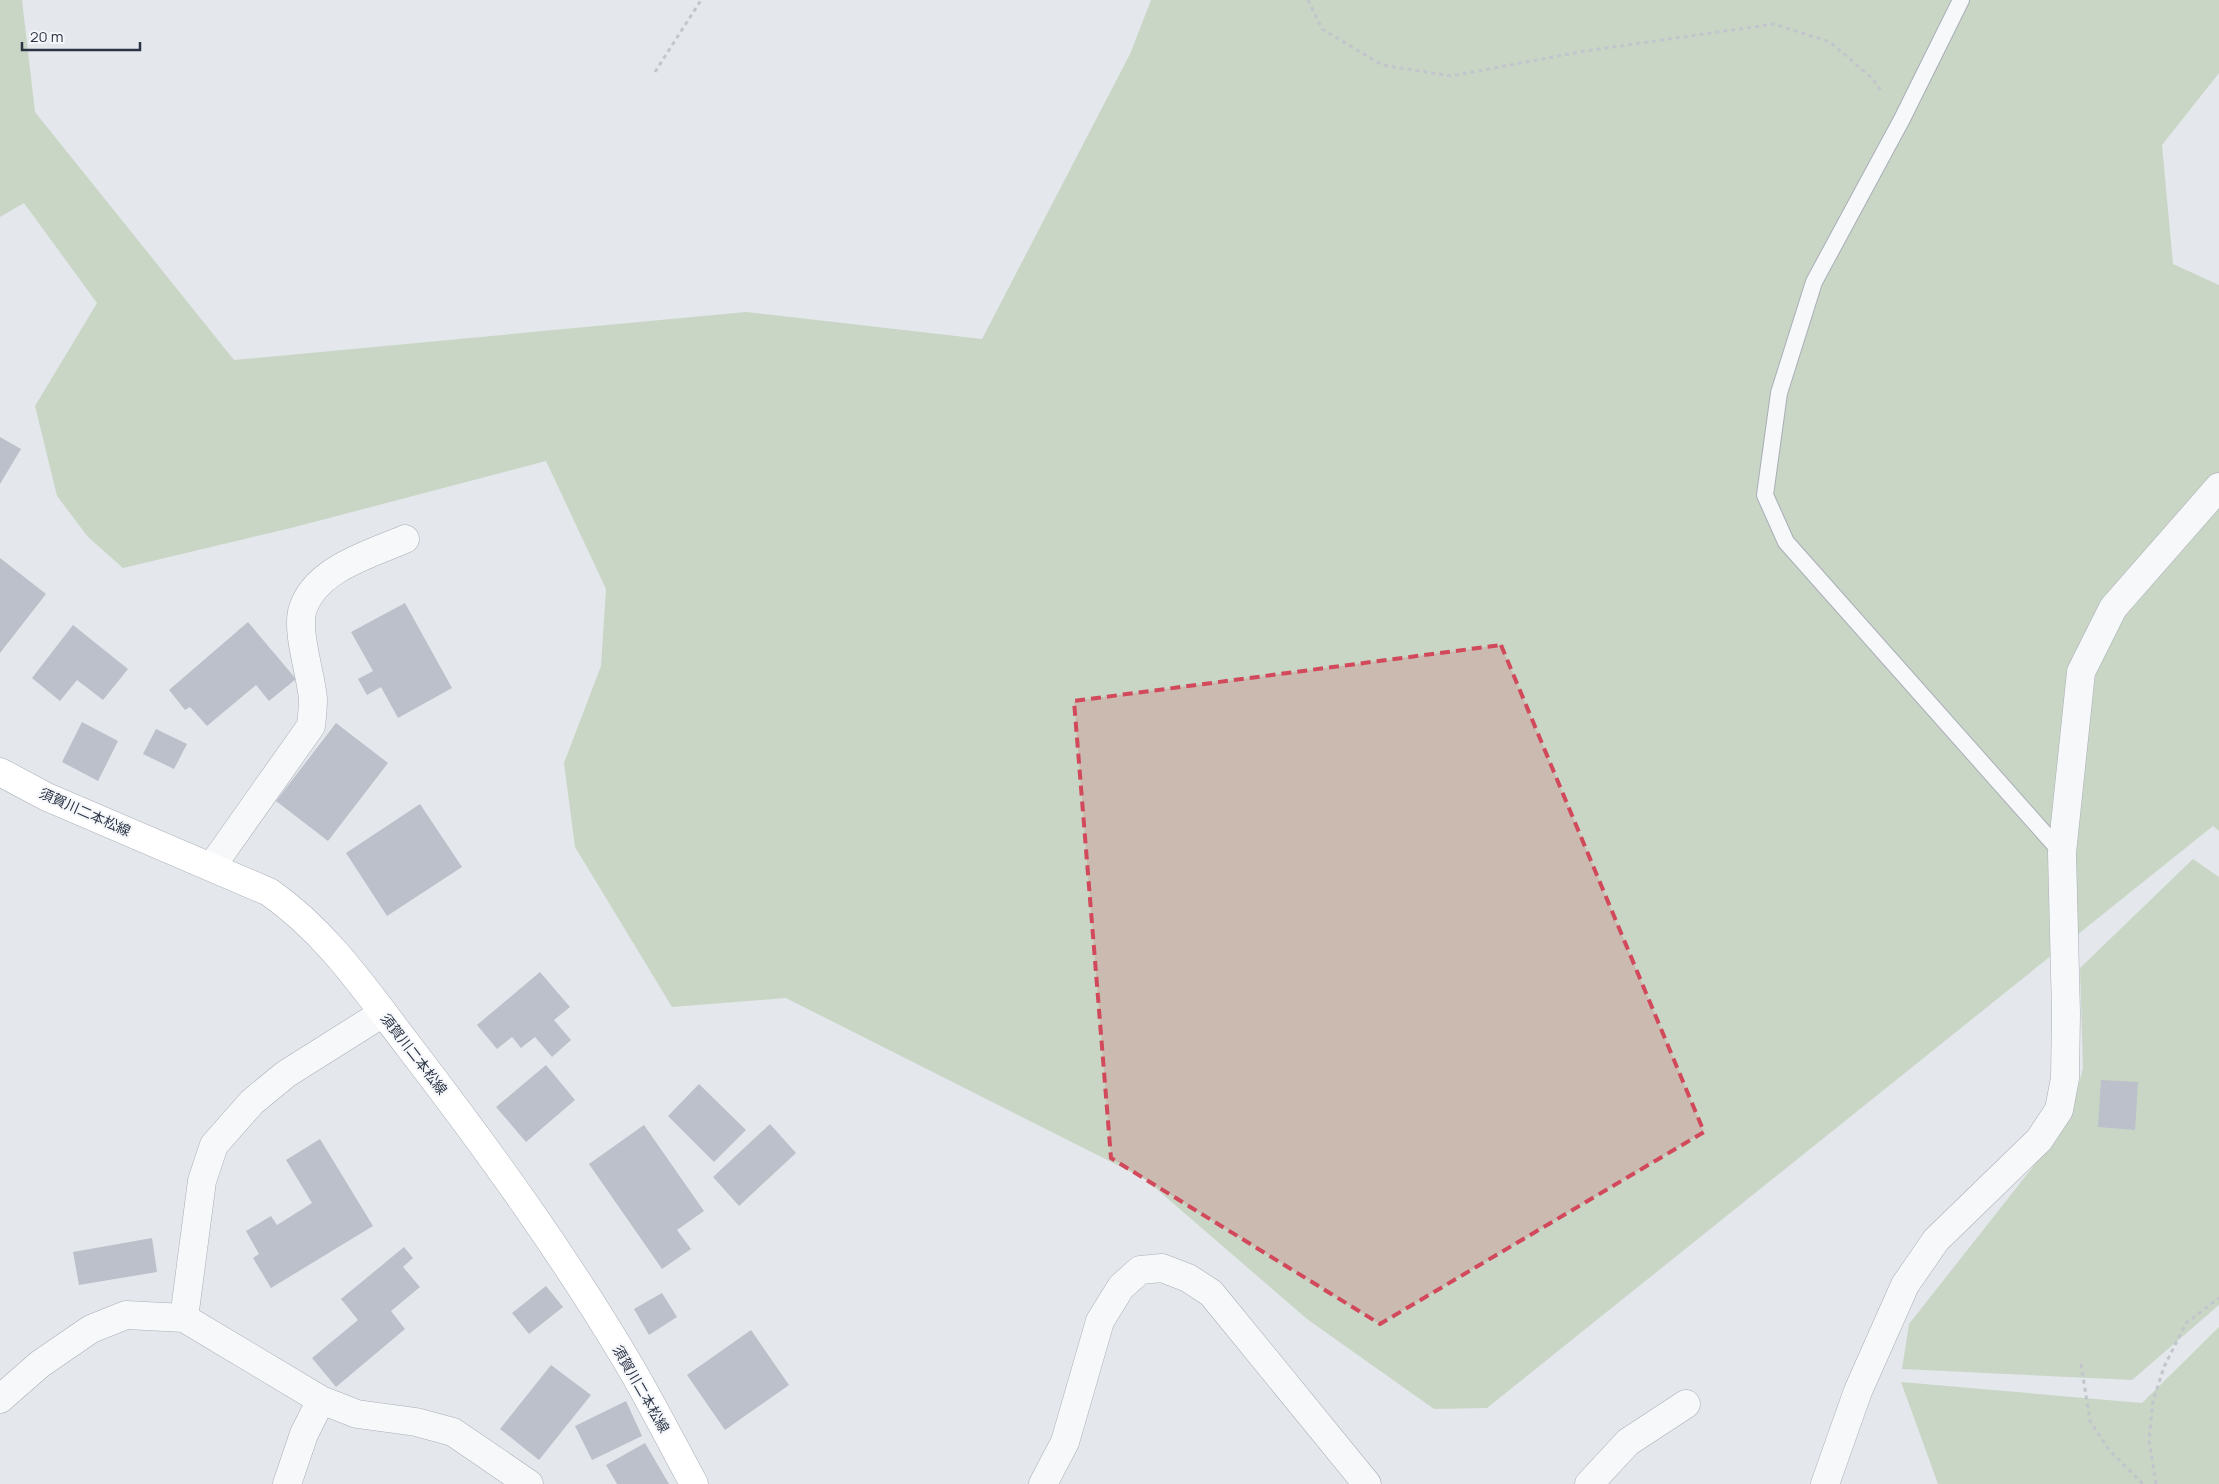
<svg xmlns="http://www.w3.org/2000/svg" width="2219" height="1484" font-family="Manrope,'Noto Sans JP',sans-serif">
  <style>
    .green { fill: #c9d6c5 }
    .building { fill: #bbc0ca }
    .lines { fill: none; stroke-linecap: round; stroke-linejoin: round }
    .lane-casing { stroke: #a9aeb7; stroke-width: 18 }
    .street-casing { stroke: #a9aeb7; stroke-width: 29 }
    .secondary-casing { stroke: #a9aeb7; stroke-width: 29 }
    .path { stroke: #c2c5cb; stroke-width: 3; stroke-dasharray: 4 4; stroke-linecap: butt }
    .lane { stroke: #f7f8fa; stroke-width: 16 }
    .street { stroke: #f7f8fa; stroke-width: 28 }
    .secondary { stroke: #fff; stroke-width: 28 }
    .marked { fill: #d1495b; fill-opacity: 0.2; stroke: #d1495b; stroke-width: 4; stroke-dasharray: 10 6; stroke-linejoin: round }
    .labels { text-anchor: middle; stroke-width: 4; stroke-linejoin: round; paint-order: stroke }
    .street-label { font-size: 14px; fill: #2b3445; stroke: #f4f6f9 }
  </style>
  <rect width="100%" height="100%" fill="#e4e7ec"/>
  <!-- green -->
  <path class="green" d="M0,0h22l13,112 199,248 512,-48 236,27 148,-285 21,-54h1068v73l-57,72 11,119 46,21v546l-6,-5 -726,582 -53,1 -127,-90 -162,-140 -359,-181 -114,9 -97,-160 -11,-84 37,-97 5,-77 -60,-128 -251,66 -172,41 -35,-31 -31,-41 -22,-90 62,-103 -73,-100 -24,14z
    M2193,859l26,18v428l-87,75 -230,-11 7,-45 138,-175 26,-43 10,-38 -3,-100z
    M2219,1327v157h-281l-37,-102 241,21z"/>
  <!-- building -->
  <path class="building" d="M0,437l21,12 -21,35z
    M0,558l46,36 -46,59z
    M405,603l47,85 -54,30 -17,-31 -14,8 -9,-16 15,-8 -22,-39z
    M248,622l48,57 -27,22 -13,-16 -49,41 -17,-19 -5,3 -16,-20z
    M73,625l55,44 -25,31 -26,-20 -17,21 -28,-23z
    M82,722l36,19 -20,40 -36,-19z
    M336,723l52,40 -60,78 -52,-40z
    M156,729l31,15 -13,25 -31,-15z
    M420,804l42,63 -75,49 -41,-63z
    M540,972l30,35 -16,13 17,20 -19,17 -17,-20 -14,11 -9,-11 -15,12 -20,-24z
    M546,1065l29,35 -49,42 -30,-35z
    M2101,1080l37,2 -3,48 -37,-3z
    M699,1084l47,46 -32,32 -46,-46z
    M770,1124l26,29 -57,53 -26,-29z
    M644,1125l60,86 -27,19 14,19 -29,20 -73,-105z
    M320,1139l53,87 -102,62 -18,-30 6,-4 -13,-23 25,-15 6,9 35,-22 -26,-43z
    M152,1238l5,34 -78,13 -6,-33z
    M404,1247l9,11 -10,9 17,20 -29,24 14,18 -69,58 -24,-29 46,-38 -17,-21z
    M546,1286l17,21 -34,27 -17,-21z
    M662,1293l15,24 -28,18 -15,-26z
    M751,1330l38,55 -64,45 -38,-55z
    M551,1365l40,30 -52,65 -39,-31z
    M626,1401l16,35 -50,24 -17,-34z
    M645,1443l24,41h-52l-11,-19z"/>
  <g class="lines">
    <defs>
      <path id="lane" d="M1961,0l-59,119 -88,163 -35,111 -14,102 21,47 276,311"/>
      <path id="street" d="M212,866l99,-140c1,-9 2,-18 2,-27 -2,-24 -16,-65 -11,-87 11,-43 69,-58 103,-73
        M184,1318l137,82 36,14 59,8 37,10 76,52
        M0,1399l40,-35 51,-35 35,-14 58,3 18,-137 12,-36 38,-43 34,-28 97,-61
        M287,1484l17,-50 17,-34
        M1043,1484l22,-42 35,-121 21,-34 19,-17 22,-2 26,10 23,15 156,191
        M1589,1484l39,-42 58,-38
        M1825,1484l33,-93 47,-106 31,-45 103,-100 20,-30 6,-32 1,-65 -4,-160 19,-181 32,-64 106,-121"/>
      <path id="secondary" d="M0,772l47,25 222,95c59,41 98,100 141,156 79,103 155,208 221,320 22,38 42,77 63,116"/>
    </defs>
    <!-- lane casing -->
    <use href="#lane" class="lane-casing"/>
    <!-- street casing -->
    <use href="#street" class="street-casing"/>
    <!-- secondary casing -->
    <use href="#secondary" class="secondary-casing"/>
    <!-- path -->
    <path class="path" d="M1308,0l14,29 60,36 69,11 134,-25 189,-27 56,18 42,36 11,15
      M655,72l46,-72
      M2081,1364l9,57 19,29 34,34
      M2156,1484l-7,-44 4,-39 11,-34 22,-44 33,-25"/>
    <!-- lane -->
    <use href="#lane" class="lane"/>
    <!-- street -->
    <use href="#street" class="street"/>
    <!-- secondary -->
    <use href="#secondary" class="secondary"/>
  </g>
  <!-- marked area -->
  <path class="marked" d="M1501,645l203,487 -324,192 -269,-166 -37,-457z"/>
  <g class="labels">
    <!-- street labels -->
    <g class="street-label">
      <text transform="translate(85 812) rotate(24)" y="5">須賀川二本松線</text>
      <text transform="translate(414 1054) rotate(52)" y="5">須賀川二本松線</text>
      <text transform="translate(641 1389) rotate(60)" y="5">須賀川二本松線</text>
    </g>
  </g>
  <!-- scale -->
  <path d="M22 42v8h118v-8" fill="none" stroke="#2b3445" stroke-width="2.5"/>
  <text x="30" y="42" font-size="15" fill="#2b3445" stroke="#f4f6f9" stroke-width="4" paint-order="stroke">20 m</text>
</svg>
